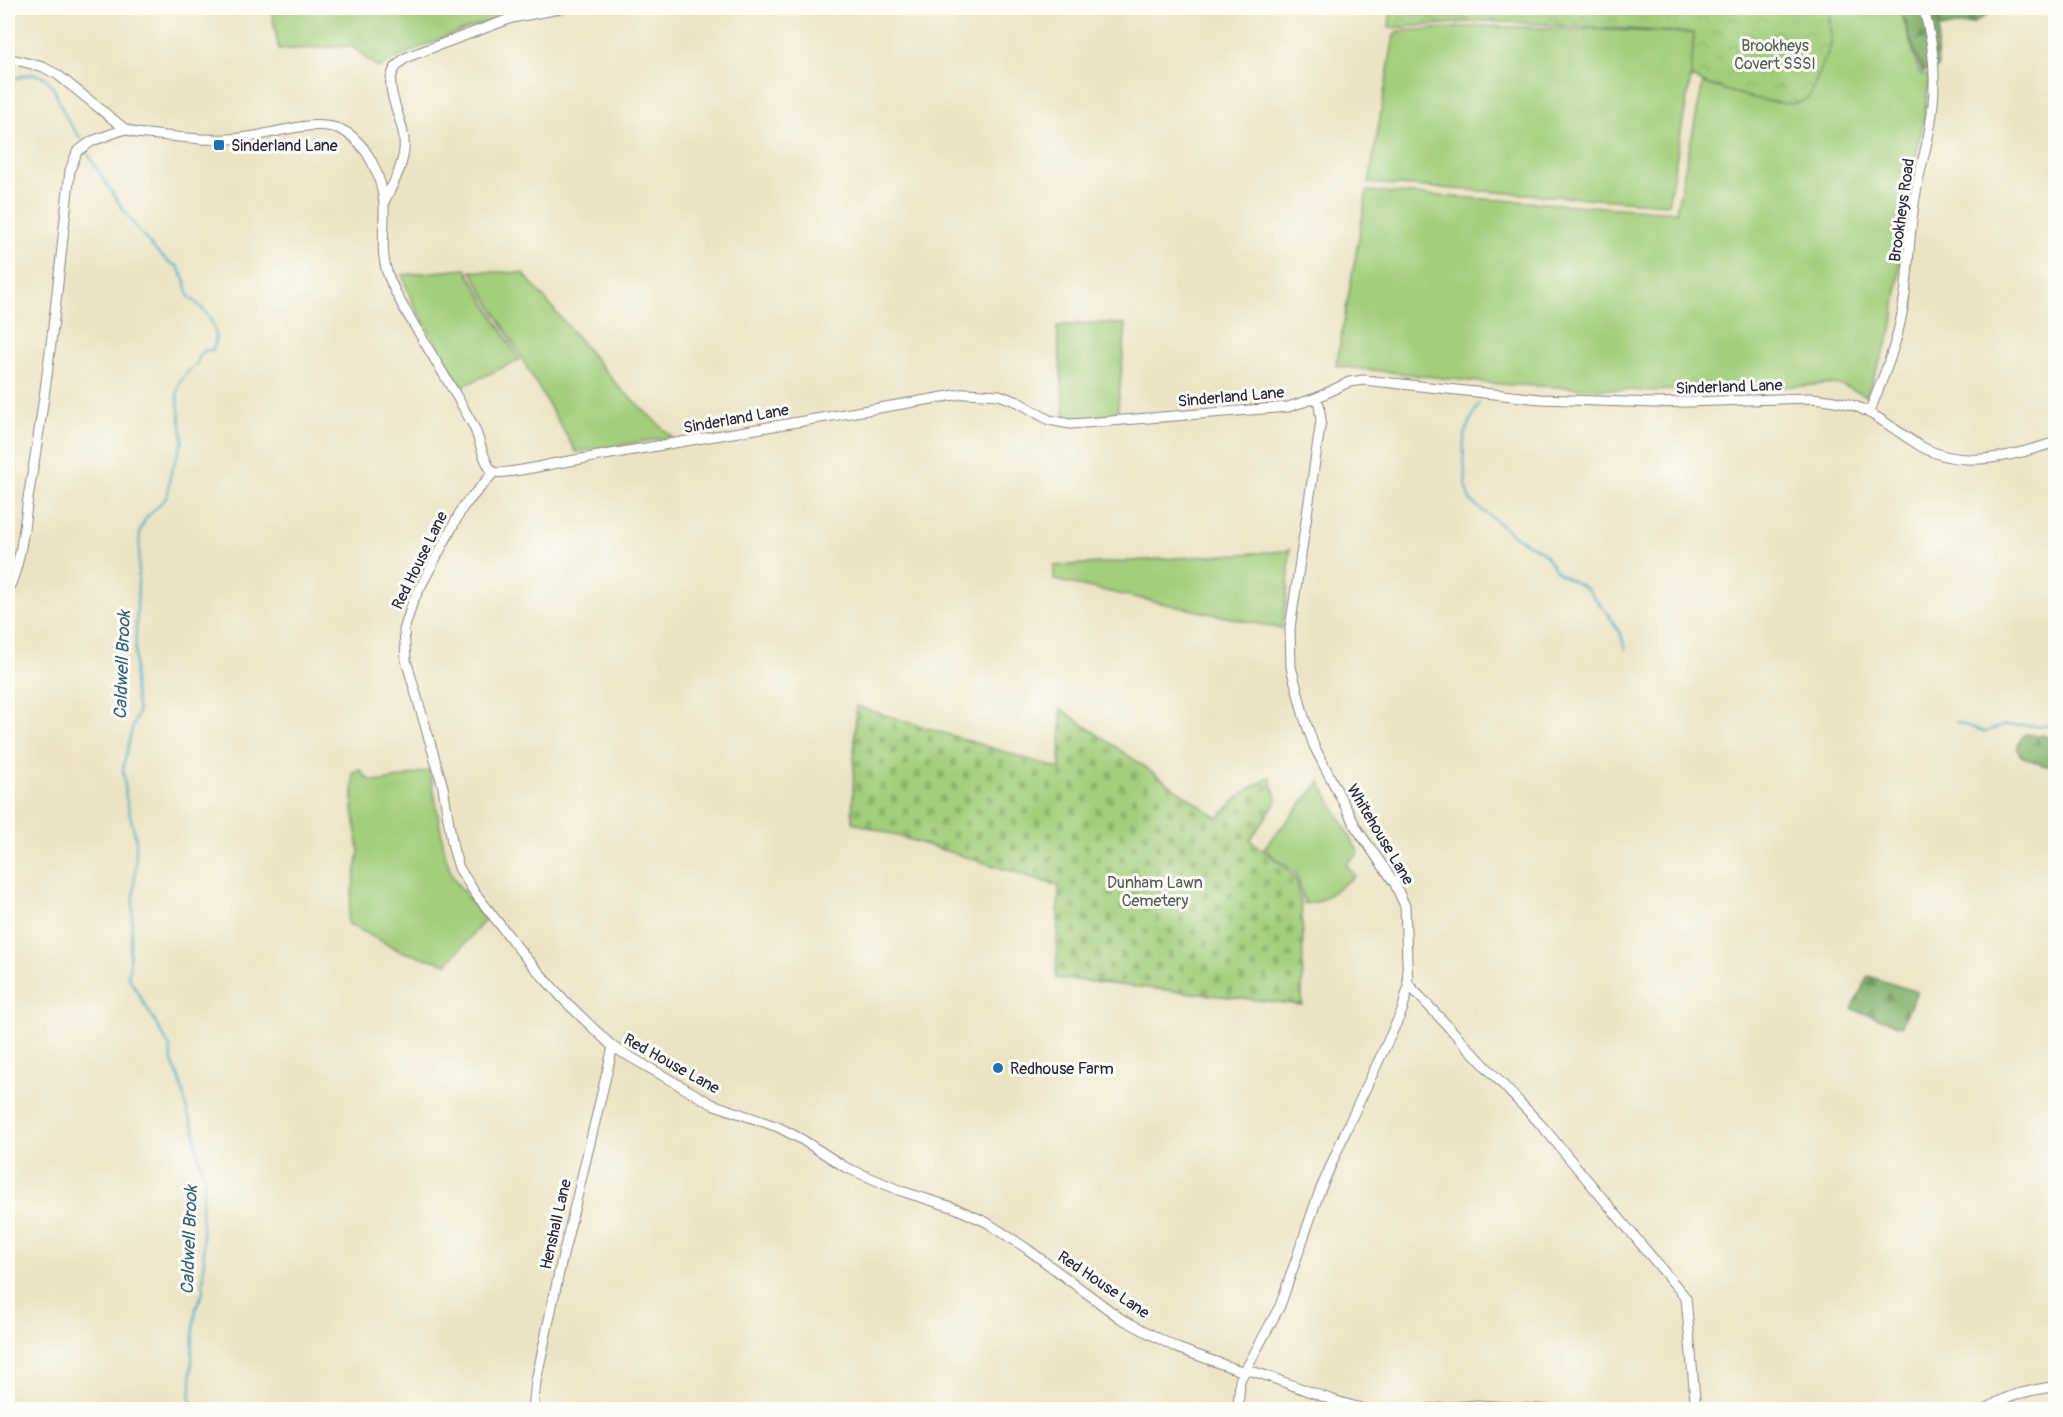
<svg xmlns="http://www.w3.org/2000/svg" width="2063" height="1417" font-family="Pangolin,sans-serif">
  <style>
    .green { fill: #a3ce7b; stroke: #62785b; stroke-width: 1.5 }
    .forest { fill: url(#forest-firs); stroke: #526a53; stroke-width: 1.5 }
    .cemetery { fill: url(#cemetery-stones); stroke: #62785b; stroke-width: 1.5 }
    .park { fill: url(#park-crowns); stroke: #62785b; stroke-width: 1.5 }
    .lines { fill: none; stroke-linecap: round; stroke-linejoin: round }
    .stream { stroke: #43aac3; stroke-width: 2 }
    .minor-casing { stroke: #87827f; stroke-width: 11 }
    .minor { stroke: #fff; stroke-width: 9 }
    .poi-dot { fill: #1f6fb2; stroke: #fdfcf7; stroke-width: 2 }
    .labels { text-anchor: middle; stroke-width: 6; stroke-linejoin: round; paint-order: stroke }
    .park-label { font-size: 16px; fill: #4f5e51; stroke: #fdfcf7 }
    .poi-label { font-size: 16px; fill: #22223b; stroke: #fdfcf7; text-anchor: start }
    .street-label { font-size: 16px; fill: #22223b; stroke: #fdfcf7 }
    .water-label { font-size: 18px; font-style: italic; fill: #315f78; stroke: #fdfcf7 }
  </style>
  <defs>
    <pattern id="forest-firs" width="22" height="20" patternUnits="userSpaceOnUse" patternTransform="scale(1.5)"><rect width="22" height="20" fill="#82b16b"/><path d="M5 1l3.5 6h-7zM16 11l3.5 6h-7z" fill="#6a9059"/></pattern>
    <pattern id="cemetery-stones" width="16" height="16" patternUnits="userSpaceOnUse" patternTransform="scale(1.5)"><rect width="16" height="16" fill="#a3ce7b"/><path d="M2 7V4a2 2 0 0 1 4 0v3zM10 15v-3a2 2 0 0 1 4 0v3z" fill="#8cb16b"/></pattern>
    <pattern id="park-crowns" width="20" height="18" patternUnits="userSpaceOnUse" patternTransform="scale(1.5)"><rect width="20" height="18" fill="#a3ce7b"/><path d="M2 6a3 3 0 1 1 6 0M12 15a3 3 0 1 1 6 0" fill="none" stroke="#8cb16b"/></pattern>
  </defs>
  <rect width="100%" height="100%" fill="#fdfcf7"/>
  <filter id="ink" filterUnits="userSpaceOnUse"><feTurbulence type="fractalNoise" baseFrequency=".0167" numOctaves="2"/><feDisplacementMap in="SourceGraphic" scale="12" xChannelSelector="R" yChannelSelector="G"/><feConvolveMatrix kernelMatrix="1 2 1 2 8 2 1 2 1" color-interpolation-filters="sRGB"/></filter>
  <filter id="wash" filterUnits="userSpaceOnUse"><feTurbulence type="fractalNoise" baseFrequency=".008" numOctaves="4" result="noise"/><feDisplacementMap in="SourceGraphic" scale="24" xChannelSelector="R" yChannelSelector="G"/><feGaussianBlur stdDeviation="1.35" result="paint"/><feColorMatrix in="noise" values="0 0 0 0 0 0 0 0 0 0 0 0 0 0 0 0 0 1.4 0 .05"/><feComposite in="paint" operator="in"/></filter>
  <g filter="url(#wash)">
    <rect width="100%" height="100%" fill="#ece3c3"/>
    <!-- green -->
    <path class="green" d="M271,8h269c-56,12 -111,33 -162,60l-25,-21 -5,-1 -69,4z
      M1831,8h69l20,66 10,2 -7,48 -14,63 -17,144 -26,65c-25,-13 -34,-14 -61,-10l-161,5 -147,-7 -161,-18 31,-175 309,21 27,-129 24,6 104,-44 -2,-34z
      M1485,26l209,7 -3,44 -23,127 -299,-21 25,-148 5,-4z
      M466,269l53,91 -58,27 -48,-83 -11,-29z
      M471,271l52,2 95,113 54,51 -96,15z
      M1091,323l35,1 -9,92 -52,2 -8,-92z
      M1290,549l-2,38 -6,42 -228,-49v-14l232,-15z
      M360,770c4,5 8,10 15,11 14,2 41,-8 55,-11l15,84 8,24 32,42 -38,44 -47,-13 -53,-28 12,-71 -6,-44v-35z
      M1320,782l39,71 -13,11 9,12 -35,25 -15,3 -9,-30 -32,-26z"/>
    <!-- forest -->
    <path class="forest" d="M1900,8h98l-24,15 -35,5 -2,20 1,20 -16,4z
      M2025,734l18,1 12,5v25l-10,1 -24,-10 -4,-7 3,-9z
      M1868,976l49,16 -16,34 -49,-17z"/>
    <!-- cemetery -->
    <path class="cemetery" d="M856,706l204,63 1,-60 157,109c18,-20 28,-28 52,-41l7,24 -27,39c12,10 34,24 43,36 14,17 9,104 9,129l-246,-27 3,-92 -207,-64z"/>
    <!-- park -->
    <path class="park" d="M1391,8h440l-2,3 2,34 -22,52c-4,2 -9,6 -13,6 -19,4 -86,-16 -105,-26l3,-44 -209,-12 -96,7z"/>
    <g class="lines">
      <!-- stream -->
      <path class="stream" d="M8,82c42,-21 43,3 58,35 4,8 11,16 16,23
        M88,154c15,25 63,104 89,112l8,14 4,17c16,11 33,32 24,53h-8l-5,5 -4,10 -6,4 -10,13 -3,12 6,46 -13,36 -2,16 -2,6 -20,20 -6,12 -6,157 4,26 -6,16 -9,39 3,30 10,41v19l-5,82c-3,13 1,24 -3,36l42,71 2,15 8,18 8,34 6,14 3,21 8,29 -4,32 3,50 -1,32 -7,16 -3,26 -3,76
        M1479,404c-5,9 -11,20 -14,30 -3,10 0,56 5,66l47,38 26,14 15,21 29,16 21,25 13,21 4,14
        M1956,722l29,10 20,-7 51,1"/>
    </g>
  </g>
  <g filter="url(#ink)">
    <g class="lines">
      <defs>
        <path id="minor" d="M8,58l35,9 15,8 67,54
          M384,202c8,-16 18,-33 20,-52 4,-35 -34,-70 3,-93l105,-39 52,-10
          M1869,413c13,-33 27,-65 33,-100 7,-35 6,-72 12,-108 3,-23 9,-45 14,-67 9,-44 9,-87 -5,-130
          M494,472l-31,35 -50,94 -9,29 2,30 37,127 10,61 6,20 16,25 51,65 39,43 48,46 99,57 66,23 23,12 44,28 56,24 54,17 31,14 40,26 94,70 57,30 67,24
          M8,590c14,-28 16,-67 21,-98 19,-107 30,-214 41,-322l7,-18 15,-11 33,-12 11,4c35,3 70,9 105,5 29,-2 74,-22 103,-7 24,13 38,47 40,73 1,23 -4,46 3,68 7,21 20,42 32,61 18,31 38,62 55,94 5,10 11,41 20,45 9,3 47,-6 58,-8l415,-71 32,2 19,7 31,18 21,4 15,-1 203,-16 28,-9 33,-16 15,-2 176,19 115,4 155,-5c16,1 30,3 45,8 24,9 44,28 67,41 42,23 91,9 134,-5
          M1409,985l134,142 143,171 10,112
          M1245,1369c42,12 83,33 126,41
          M533,1410l3,-29 24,-113 53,-221
          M1238,1410l2,-30 40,-74 39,-113 28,-65 55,-117 6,-23 -3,-82 -11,-24 -37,-53 -43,-83 -10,-29 -13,-50 -1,-39 31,-207 -2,-17 -3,-6
          M1414,1410l64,-5 77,5
          M1986,1410c20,-17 45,-19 70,-24"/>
      </defs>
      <!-- minor casing -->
      <use href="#minor" class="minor-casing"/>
      <!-- minor -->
      <use href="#minor" class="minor"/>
    </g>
  </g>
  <!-- markers -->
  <g class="poi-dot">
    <rect x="213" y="139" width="12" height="12" rx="3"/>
    <circle cx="998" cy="1068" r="6"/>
  </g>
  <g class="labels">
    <!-- park labels -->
    <g class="park-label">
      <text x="1775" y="51">Brookheys<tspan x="1775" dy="18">Covert SSSI</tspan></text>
      <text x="1155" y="888">Dunham Lawn<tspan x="1155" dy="18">Cemetery</tspan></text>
    </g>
    <!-- poi labels -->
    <g class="poi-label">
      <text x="231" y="151">Sinderland Lane</text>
      <text x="1010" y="1074">Redhouse Farm</text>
    </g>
    <!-- street labels -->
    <g class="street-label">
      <text transform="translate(1901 210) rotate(-82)" y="6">Brookheys Road</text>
      <text transform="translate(1729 386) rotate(-2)" y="6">Sinderland Lane</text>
      <text transform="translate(1231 396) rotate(-5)" y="6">Sinderland Lane</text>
      <text transform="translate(736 418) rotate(-10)" y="6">Sinderland Lane</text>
      <text transform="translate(419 560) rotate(-64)" y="6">Red House Lane</text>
      <text transform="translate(1381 834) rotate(59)" y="6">Whitehouse Lane</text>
      <text transform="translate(672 1063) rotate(29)" y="6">Red House Lane</text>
      <text transform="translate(555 1224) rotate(-77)" y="6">Henshall Lane</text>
      <text transform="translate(1104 1284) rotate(34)" y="6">Red House Lane</text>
    </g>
    <!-- water labels -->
    <g class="water-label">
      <text transform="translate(122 665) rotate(-88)" y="6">Caldwell Brook</text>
      <text transform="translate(189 1240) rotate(-88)" y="6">Caldwell Brook</text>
    </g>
  </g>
  <!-- margin -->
  <rect width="2063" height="1417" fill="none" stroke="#fdfcf7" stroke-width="30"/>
</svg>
